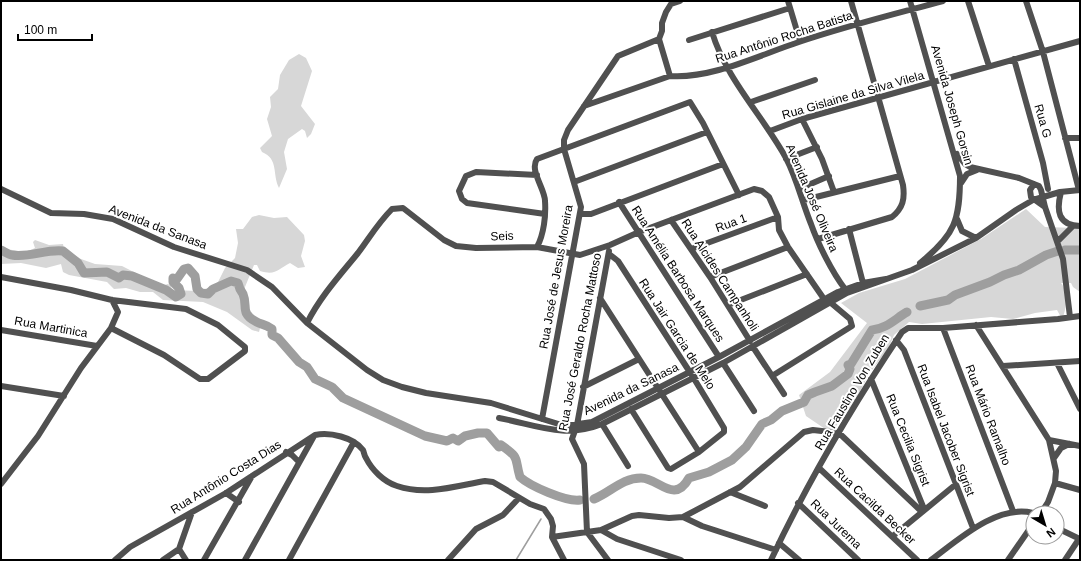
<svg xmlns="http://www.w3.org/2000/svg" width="1081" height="561" font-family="Arial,sans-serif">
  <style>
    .green { fill: #d7d7d7 }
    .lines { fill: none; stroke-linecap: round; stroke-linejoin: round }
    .stream { stroke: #9e9e9e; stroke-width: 1.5 }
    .river { stroke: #9e9e9e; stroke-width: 9 }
    .minor { stroke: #505050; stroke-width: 6 }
    .labels { text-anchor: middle; stroke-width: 4; stroke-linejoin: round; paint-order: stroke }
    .street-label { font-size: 12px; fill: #000; stroke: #fff }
  </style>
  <rect width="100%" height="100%" fill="#fff"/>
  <!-- green -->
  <path class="green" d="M299,54l7,4 6,13 -11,35 14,18 -4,10 -4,4 -2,-7 -3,-2 -14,10 -4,13 3,17 -8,19c-7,-14 0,-29 -17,-36l-2,-4 12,-12 -5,-17 4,-12 -1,-10 8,-8 2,-14 9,-15z
    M1026,209l19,18 31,1 4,-2v66l-7,-5 -2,-4h-10c7,8 6,26 1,36l-5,-9 -22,3 -22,6 -22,-2 -69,7 -13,-2 -15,13 -6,14 -19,25 -13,25 -25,34 -25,-17 -7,-21 31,-23 37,-49 -26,-20 18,-10 46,-14 76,-40z
    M259,215l15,3 13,-1 17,18 1,6 -4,15 4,11 -7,1 -8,-5c-12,6 -14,13 -30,8l-3,-6h-3l-9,22v17l16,20 -2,8 -7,-2 -25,-18 -24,-10 -40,-2 -10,-8h-13l-14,-4 -12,1 -7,-7 -38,-7 -6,-3 -2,-8 -15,4 -25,-5 -20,1v-16c12,1 22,7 34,0l-2,-6 2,-2 14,5 14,-1 1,5 17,10 14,5 27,2 39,20 7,-2 3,2 1,4 25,1 15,-4 6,-5 7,-14 10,-10 3,-15 -2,-14h7l9,-12z"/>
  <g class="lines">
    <!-- stream -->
    <path class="stream" d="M516,560l25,-41"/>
    <!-- river -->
    <path class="river" d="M1,250c4,2 8,5 11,5 17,3 34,-6 51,-4l15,12 6,10 23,-1 12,6 4,-3 9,1 34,14 10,7 5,-3 -2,-6 -6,-6v-4l4,1 7,-10 4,-1 7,8 2,13 4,4 7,1 5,-5 18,-8 7,2c1,5 2,7 5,11 5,12 -3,19 12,27 6,4 11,3 17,8v6l6,3 21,24 8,5 8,12 17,8 11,11 82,38 22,5 6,-3 5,3 7,-5 13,-3h9l12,14 2,-2c20,14 13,12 19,32 10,9 46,25 60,23
      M1065,250h15
      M920,306l28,-6 7,-5 35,-13 14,-7 15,-5 27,-15 12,-4
      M594,499c17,-7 28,-21 47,-21 18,0 33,27 48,0l20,-6 23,-12 14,-13 16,-23 9,-4 11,-9 22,-9 4,-7 7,-3 17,-6 16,-12 2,-5 -2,-4 3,-1 21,-34c14,-1 23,-11 35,-18"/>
    <!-- minor -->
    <path class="minor" d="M680,1l-9,3 -5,8 -4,11v8l-3,8 11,37c42,3 89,-21 129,-34 47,-16 96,-28 144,-41
      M788,1l12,40
      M910,1l50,175c0,44 -5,59 -40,87
      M968,1l21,65
      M1026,1l17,51 36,138
      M712,32c14,47 51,84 74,126 11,21 16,44 25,66 7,20 21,48 34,65
      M689,40l101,-32
      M1014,59l29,104 5,26
      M751,102l64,-22
      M584,106l86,-30
      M802,119l20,40 12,33
      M770,131l32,-12 278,-78
      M1065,138h15
      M957,154l8,10 5,3 49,11 20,8 2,4 4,17 18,52 7,58
      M786,159l31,-12
      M537,175l-61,-3 -10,4 -7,15 3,8 5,4 78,11
      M574,182l133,-50
      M961,183l6,-9 10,-4
      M1034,184l-4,6 1,7 14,10
      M1,189l50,24 33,1 29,5 61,28 73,23 25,17 35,36 60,47 16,10 19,7 24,6 65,10 74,23 27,-4 127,-65 119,-65 25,-9 23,-4
      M799,189l30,-13
      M1061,192c-5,19 -3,33 19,34
      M804,200l96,-24
      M619,202l100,155
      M581,214h10l132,-50
      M957,219l5,12 14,7
      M671,220l39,57 40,64
      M849,229l14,54
      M818,239l74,-22c11,-9 13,-18 11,-32l-52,-184
      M1058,241l15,-15
      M537,247c7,-13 9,-32 8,-46 0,-12 -16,-31 -8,-42l153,-57 13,21 36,72
      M691,249l87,-32
      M609,254l9,7 75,116 31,51v4l-25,20 -28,17 -3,-1 -37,-59
      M1,277l70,13 41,10 74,9 32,16 27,22v4l-37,28h-8l-36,-24 -53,-27
      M710,277l78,-30
      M600,298l99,154
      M728,305l79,-31
      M307,323c13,-26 33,-48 51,-70 12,-16 20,-30 34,-44l11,-1 41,32 12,6 20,2 61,-1 43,8 30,-10 29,-13 115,-43 8,2 7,6 9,20 1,13 9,17 36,52
      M976,325l73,115 7,31 -1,12 -7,19 -7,11
      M943,328l70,183
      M1,330l96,16
      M896,340l8,10 69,178
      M753,347l31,47
      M723,363l31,48
      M1057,363l23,46
      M1003,366l77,-5
      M772,376l80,-50 -2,-7 -19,-16
      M871,379l53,130
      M1,386l63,10
      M583,387l56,-28
      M499,418c38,7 65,21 103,6l121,-61 124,-70 65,-23 64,-32 40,-28 17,-10 27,-8 20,-2
      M542,419l39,-212 -17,-58v-9l4,-10 50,-74 41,-17
      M602,424l26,42
      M1049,440l31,6
      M286,452l6,3 7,7
      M1054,458l7,-10 8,-4
      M819,468l98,92
      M1055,483l25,7
      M1,484l37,-48 43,-68 30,-40 7,-16 -6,-12
      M730,492l35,14
      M226,493l13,9
      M798,503l60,57
      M683,517l57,-30 64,-55 9,-2 26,3 82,78
      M1057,528l23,11
      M601,530l31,-14 7,-1 30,3 14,-1 19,9 74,24
      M893,536l62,-51
      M552,537l49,-7 16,9 64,21
      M779,543l20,17
      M179,549l7,11
      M115,560l15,-13 96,-54 89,-58c15,-3 38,2 48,15 1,2 1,5 3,8 6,12 18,24 31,28 29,10 59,0 88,-5l8,1 37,22 14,5 7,10 2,7 -1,11 12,23
      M163,560l16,-11 13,-37
      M204,560l48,-84
      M245,560l69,-124
      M289,560l65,-118
      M448,560l28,-31 27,-14 16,-17
      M608,560l-21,-28 -3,-68 -12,-25 5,-14 32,-174
      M771,560c37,-79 82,-155 131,-228l6,-4h35l115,-9 22,-3
      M931,560c27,-20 66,-56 102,-47
      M1008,560l25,-36
      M1065,560l14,-21"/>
  </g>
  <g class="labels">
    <!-- street labels -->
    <g class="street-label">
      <text transform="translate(784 37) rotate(-18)" y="4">Rua Antônio Rocha Batista</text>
      <text transform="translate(853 95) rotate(-16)" y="4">Rua Gislaine da Silva Vilela</text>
      <text transform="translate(952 105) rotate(74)" y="4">Avenida Joseph Gorsin</text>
      <text transform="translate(1043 121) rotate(74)" y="4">Rua G</text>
      <text transform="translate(812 198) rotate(67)" y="4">Avenida José Oliveira</text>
      <text transform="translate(731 223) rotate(-20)" y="4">Rua 1</text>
      <text transform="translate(158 227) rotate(21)" y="4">Avenida da Sanasa</text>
      <text transform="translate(502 236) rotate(-2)" y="4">Seis</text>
      <text transform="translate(678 274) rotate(57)" y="4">Rua Amélia Barbosa Marques</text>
      <text transform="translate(720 275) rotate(57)" y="4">Rua Alcides Campanholi</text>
      <text transform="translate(556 277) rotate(-80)" y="4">Rua José de Jesus Moreira</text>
      <text transform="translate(51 327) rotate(10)" y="4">Rua Martinica</text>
      <text transform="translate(677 334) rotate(57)" y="4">Rua Jair Garcia de Melo</text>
      <text transform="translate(580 342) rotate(-79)" y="4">Rua José Geraldo Rocha Mattoso</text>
      <text transform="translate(631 389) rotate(-26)" y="4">Avenida da Sanasa</text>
      <text transform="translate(852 392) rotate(-59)" y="4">Rua Faustino Von Zuben</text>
      <text transform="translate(988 415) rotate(69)" y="4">Rua Mário Ramalho</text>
      <text transform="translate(946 430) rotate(69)" y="4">Rua Isabel Jacober Sigrist</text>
      <text transform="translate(908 440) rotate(68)" y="4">Rua Cecilia Sigrist</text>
      <text transform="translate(226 477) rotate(-32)" y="4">Rua Antônio Costa Dias</text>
      <text transform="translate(875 506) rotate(43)" y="4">Rua Cacilda Becker</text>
      <text transform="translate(836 524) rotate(44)" y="4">Rua Jurema</text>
    </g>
  </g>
  <!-- border -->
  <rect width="1081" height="561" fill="none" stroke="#000000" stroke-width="4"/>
  <!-- north arrow -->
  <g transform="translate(1045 525) rotate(142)"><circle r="19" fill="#ffffff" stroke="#999999"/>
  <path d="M0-3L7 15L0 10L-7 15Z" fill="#000000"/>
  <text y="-6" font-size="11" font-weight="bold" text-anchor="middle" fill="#000000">N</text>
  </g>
  <!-- scale -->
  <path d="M18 34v6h74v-6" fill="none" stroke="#000000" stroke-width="2"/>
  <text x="24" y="34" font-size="12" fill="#000000" stroke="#ffffff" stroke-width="3" paint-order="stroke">100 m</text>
</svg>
